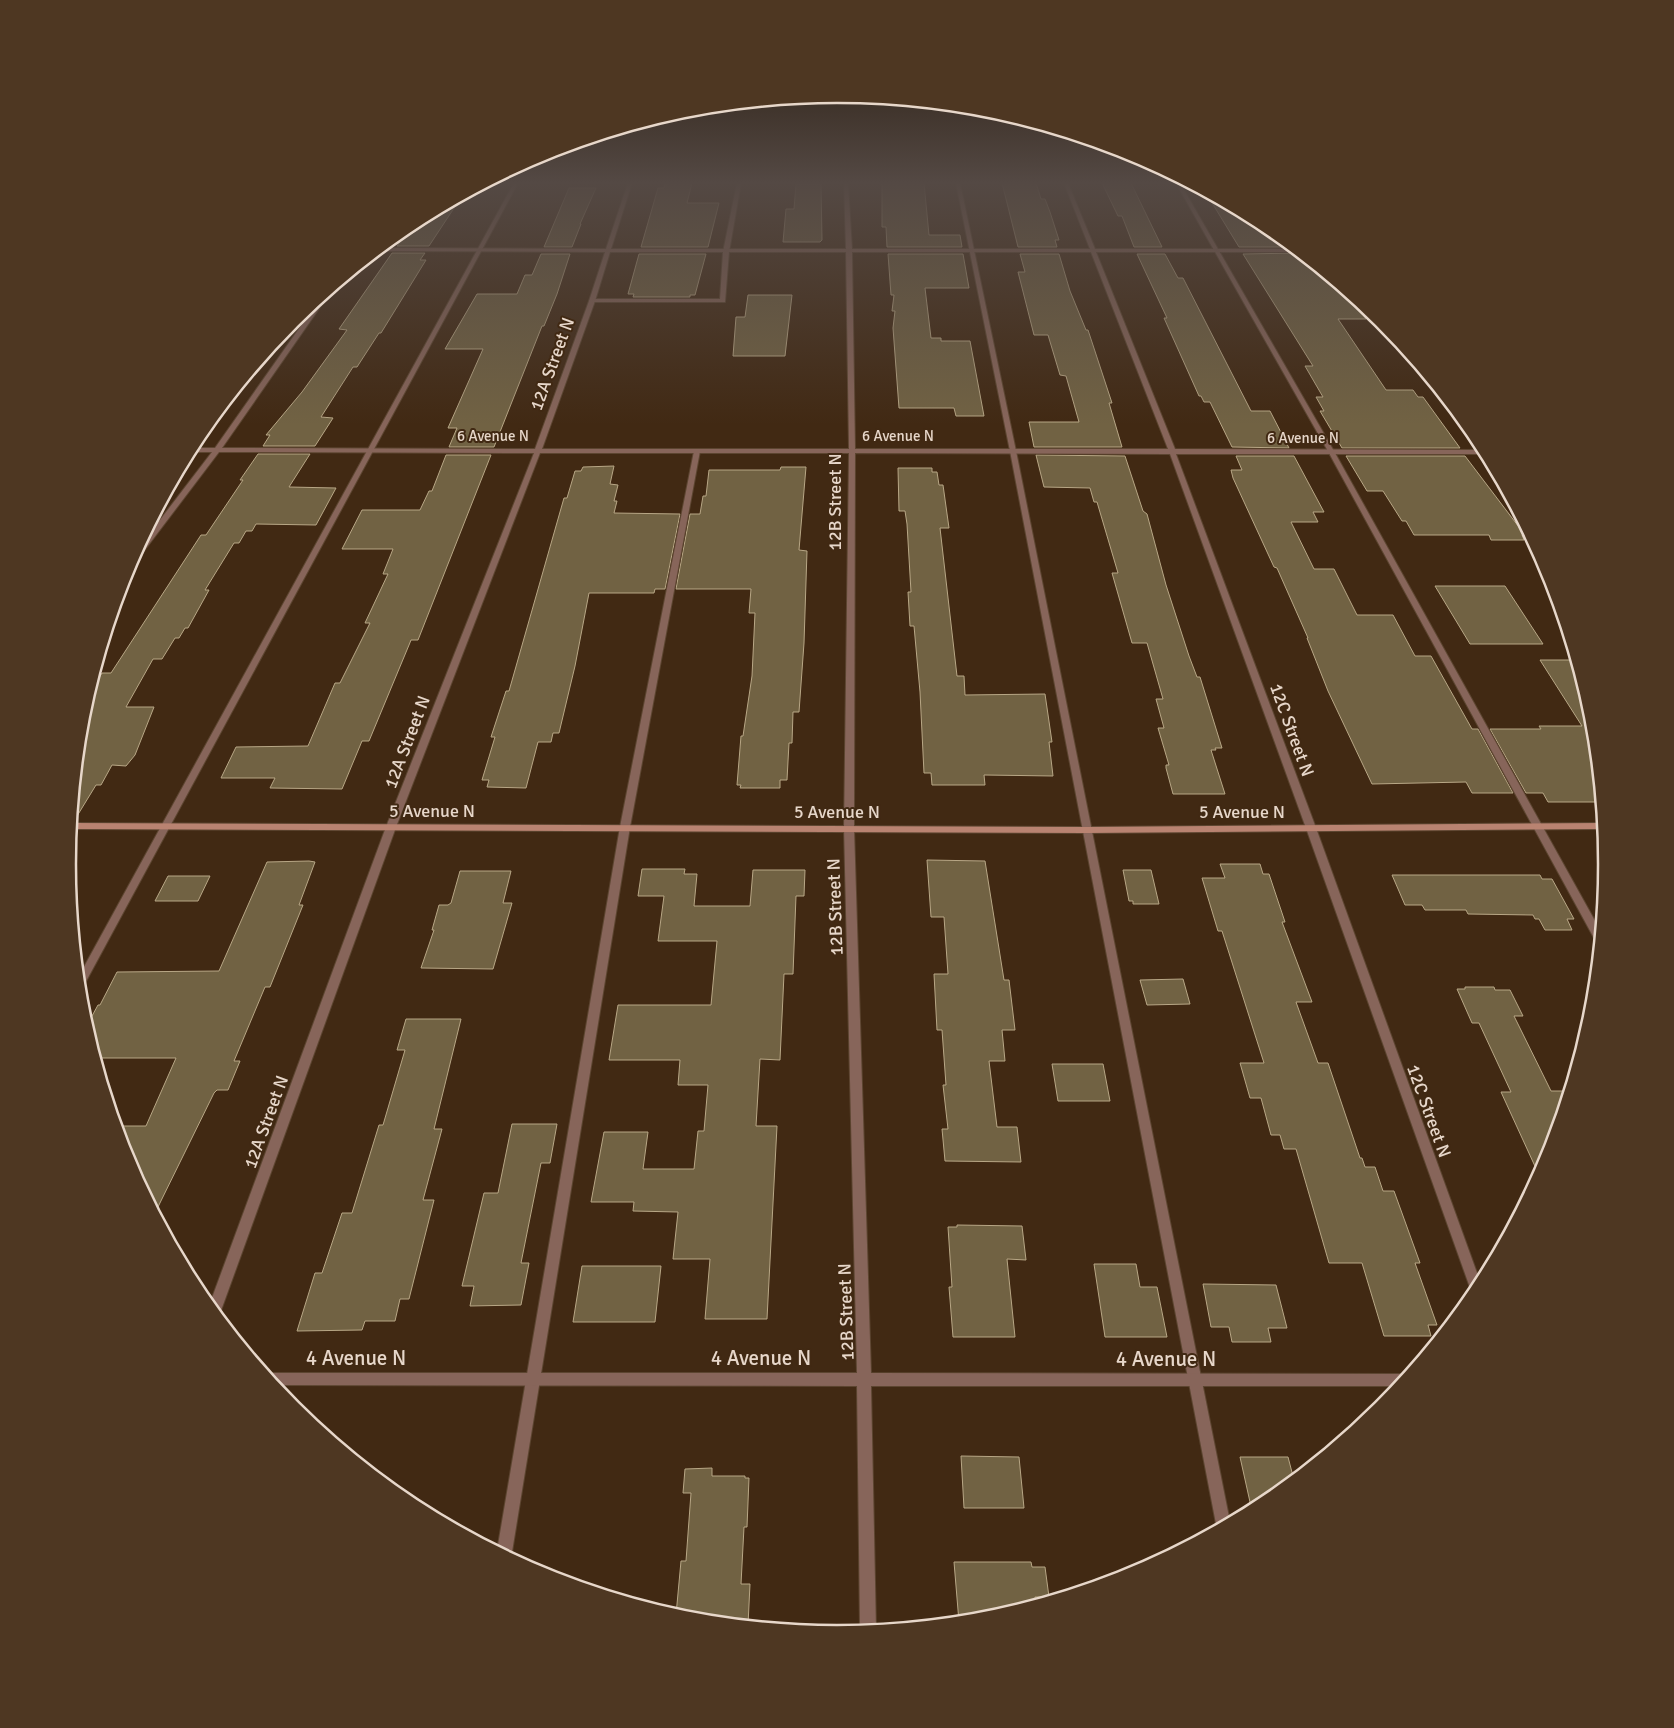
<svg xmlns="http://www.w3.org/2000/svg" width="1674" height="1728" font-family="Signika,sans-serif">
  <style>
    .building { fill: #716243; stroke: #b8a786 }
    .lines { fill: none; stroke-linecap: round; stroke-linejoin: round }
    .lane-casing { stroke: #5c4530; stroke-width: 2 }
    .street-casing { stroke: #5c4530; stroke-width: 2 }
    .secondary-casing { stroke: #5c4530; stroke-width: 2 }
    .lane { fill: #87655a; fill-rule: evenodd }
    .street { fill: #87655a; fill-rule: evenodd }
    .secondary { fill: #b98371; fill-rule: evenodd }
    .labels { text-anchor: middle; stroke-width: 4; stroke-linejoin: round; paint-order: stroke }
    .far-street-label { font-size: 15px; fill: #e7d7ca; stroke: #412913 }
    .street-label { font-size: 18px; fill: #e7d7ca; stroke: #412913 }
    .near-street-label { font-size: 21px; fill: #e7d7ca; stroke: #412913 }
    .rim { fill: none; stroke: #e7d7ca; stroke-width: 2.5 }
  </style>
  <rect width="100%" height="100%" fill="#412913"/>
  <!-- building -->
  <path class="building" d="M665,183h27l-5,20h32l-11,44h-67l17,-59h6z
    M882,183h42l5,52h31l2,12h-75l-1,-20h-4z
    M1002,183h34l5,16h4l5,13 9,28h-4l2,7h-39z
    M1102,183h29l31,64h-28l-12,-31h-4z
    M796,184h25l1,56 -2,2h-37l3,-33h8z
    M569,188h27l-16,36h1l-9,23h-28z
    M1206,193l59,31 27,23h-53z
    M462,196l-33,50h-32l17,-24z
    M392,253h33l-5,7h6l-45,73h-2l-22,34h-4l-32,50 12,1 -18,28h-52l7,-11h-4l36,-43 45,-62 -8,-1z
    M1300,253l46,38 20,28h-28l48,71h27l5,7h5l37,51h-118l-22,-37h4l-8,-14h7l-18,-31h8l-70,-112z
    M541,254h29l-13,40 -13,32h-2l-48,121h-45l8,-19h-9l35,-79h-38l32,-55h40l8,-19h7z
    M639,254h67l-11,41h-5v2h-57l1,-3h-6z
    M888,254h75l6,34h-44l6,50h10v3h29l14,75h-28l-2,-8h-55l-6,-80 2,-17h-3l2,-16h-3z
    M1020,254h39l11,37 16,39h2l24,73h-3l13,44h-88l-5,-25h50l-13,-46 -6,-1 -12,-40h-14l-16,-63h7z
    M1137,254h28l13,24h5l68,133h19l19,37 -57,-1 -22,-45h-6l-3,-6h-2l-35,-78h3z
    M748,295h44l-7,61h-52l3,-39h9z
    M258,454h52l-21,33 47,1 -20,37 -60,-1 -4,7h-6l-7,12h-5l-29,47h4l-21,38h-3l-6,10h-4l-13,21h-9l-27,48h28l-19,48 -9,11 -14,-1 -11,20h-5l-22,36h-2l10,-107 6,-18 14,-23h9l90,-138h5l37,-55h-3z
    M446,455h45l-73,185h-7l-2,5 -40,96h-7l-20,48 -72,-1 5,-10h-54l15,-31 72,-1 27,-63h5l30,-60h-5l23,-49h-5l10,-25h-51l20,-39h58l9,-19h3z
    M1036,455l89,1 18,55 4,3 19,71 23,71 8,21h3l22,71h-7l1,2h-5l14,44h-52l-7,-26v-3h3l-11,-37h6l-8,-29h7l-16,-56h-15l-20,-70h6l-21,-71h-3l-4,-14 -46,-1z
    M1236,456h58l30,56h-11l5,10h-27l23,47h20l23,46h36l22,41h16l41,73h6l35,64h-41l-6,-11 -94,2 -44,-93 -21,-53h1l-31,-70 -3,-1 -41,-89 -2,-8h11z
    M1346,456h119l60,79h-3l2,5h-33l-2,-5h-75l-8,-14h-4l-19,-30h-16z
    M614,466l-4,18 8,1 -4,16h3l-3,12 66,1 -15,75h-10l-1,4h-65l-14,73 -16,67h-6l-2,9h-13l-12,46 -39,-1 2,-7h-7l13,-43h-4l15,-46h3l55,-193h3l8,-27h6l2,-4z
    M781,467h25l-7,83 8,1 -3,92 -5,69h-6l-1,31h-3l-2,37h-7v8h-40l1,-3h-4l4,-49h2l9,-60 3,-63h-6l2,-24h-75l14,-75h10l3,-18h3l3,-26h71z
    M898,468h34v4h5l2,13h4l6,43h-9l17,148h7l1,19 80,-1 7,48h-3l4,34 -69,-1 1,10h-53l-1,-12h-7l-4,-81 -6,-66h-4l-2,-34h3l-4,-68 -2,-13h-6z
    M1435,586h70l38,58h-73z
    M1540,660h35l17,54 8,88h-52l-5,-9h-17l-36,-64h51l-2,-3h43z
    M927,860l58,1 19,119h5l6,50h-13l3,31h-16l8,66h20l4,35 -76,-1 -3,-32h6l-5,-44h3l-4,-55h-5l-3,-56h14l-4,-57h-13z
    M309,861l6,1 -16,43h4l-33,82h-5l-31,74h6l-12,29h-11l-3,3 -59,120 -29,-55 -10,-32h30l30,-68h-80l-10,-31 12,-22h2l17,-33 102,-1 48,-109z
    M1220,864h40l3,10h6l16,48h-3l30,80h-16l22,61h10l32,95h2l3,9h10l8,24h11l26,72h-5l22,62h-9l3,11h-47l-22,-73h-33l-33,-114h-12l-4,-14h-9l-10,-37h-11l-10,-35h24l-42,-132h-4l-16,-53h23z
    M642,869h43l-1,5h13l-3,32h56l3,-36h52l-1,26h-8l-3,78h-9l-4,86 -20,-1 -4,67h21l-10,193h-62l5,-60h-37l5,-47 -45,-1 1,-9h-43l13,-70h44l-5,37h51l4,-38h6l4,-46h-30l2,-25h-71l9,-55h93l6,-64h-59l6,-45h-26z
    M1123,870h28l8,34h-26v-3h-4z
    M460,871h51l-8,32h9l-19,66 -72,-1 13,-38h-2l7,-25h9l3,-2z
    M1392,875h148l2,4h10l22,40h-7l5,11h-27l-6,-11h-4l-2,-4 -65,-1 -2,-4h-41l-3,-5h-17z
    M168,876h42l-12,25h-43z
    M1183,979l7,25 -43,1 -7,-25z
    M1465,987h29l1,3h15l13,26h-9l37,75h17l-20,68 -9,16 -38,-83h10l-32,-69h-7l-15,-34h8z
    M406,1019h55l-27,110h8l-19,71h11l-25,99h-9l-5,22h-30l-3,9 -65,1 18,-58h7l20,-60h10l27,-88h4l22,-75h-8z
    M1052,1064h51l7,37h-52z
    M512,1124h45l-7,39h-9l-20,100h8l-8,42 -51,1 4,-20h-12l22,-93h14z
    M957,1225l65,1 4,34 -19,-1 8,78h-62l-4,-50h3l-4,-60h9z
    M1094,1264h42l4,23h17l10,50h-62z
    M582,1266h79l-6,56h-82z
    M1203,1284l73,1 11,43h-19l3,14h-39l-3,-15h-18z
    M961,1456l58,1 5,51h-60z
    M1240,1457h48l6,23 -30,24 -12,7z
    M712,1468v8h33v2h4l-2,49h-3l-3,57h9l-2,41 -61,-6 -11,-4 5,-54h5l5,-68h-8l2,-24z
    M954,1562h77l1,5h13l4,30h-14l1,7 -49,15 -28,3z"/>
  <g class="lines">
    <defs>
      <path id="lane" d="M514,183h4l-434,802 -4,4 -1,-13z
        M737,183h4l-12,69 -4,50h-135l-1,-1 3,-2h128l3,-47z
        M956,183h4l56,268 214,1071 -13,7 -207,-1078z
        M1176,183h4l155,270 265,477 -1,12 -5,-4 -265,-485z
        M697,449l3,2 -70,376 -119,731 -14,-7 123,-724 74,-376z"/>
      <path id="street" d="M628,183h4l-21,66h235l-2,-66h4l4,66h238l-26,-66h4l27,66h200l4,3h-203l79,197 309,1 2,4h-310l140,374 165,456 -8,12 -167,-468 -136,-374 -315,-1 -1,375 17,545 533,1 4,1 -9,11h-528l5,244h-16l-3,-244 -583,-1 -9,-11 4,-1h588l-13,-545 5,-375h-309l-144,374 -177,489 -10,-10 177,-479 148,-374 -315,-1 -88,116h-4l10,-18 75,-98h-23l2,-4h24l107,-152 9,-7 1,1 -110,158 313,1 54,-148 16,-49 -228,-1 3,-3 226,1zM610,252h236l3,197h-307l53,-148zM852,252h239l77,197h-313z"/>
      <path id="secondary" d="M1470,428l9,13 -3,-1 -7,-9 -1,-1z
        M72,823l1014,4 516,-4 1,6 -517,4 -1015,-4z"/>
    </defs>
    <!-- lane casing -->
    <use href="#lane" class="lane-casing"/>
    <!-- street casing -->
    <use href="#street" class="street-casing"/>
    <!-- secondary casing -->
    <use href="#secondary" class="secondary-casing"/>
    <!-- lane -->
    <use href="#lane" class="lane"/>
    <!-- street -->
    <use href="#street" class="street"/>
    <!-- secondary -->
    <use href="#secondary" class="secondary"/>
  </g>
  <!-- sky -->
  <linearGradient id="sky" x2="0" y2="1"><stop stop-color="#24170a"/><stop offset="0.43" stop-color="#544944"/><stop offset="1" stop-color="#544944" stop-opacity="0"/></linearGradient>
  <rect width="1674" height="425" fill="url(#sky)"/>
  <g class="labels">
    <!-- far-street labels -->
    <g class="far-street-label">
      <text x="493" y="441">6 Avenue N</text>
      <text x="898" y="441">6 Avenue N</text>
      <text x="1303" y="443">6 Avenue N</text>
    </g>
    <!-- street labels -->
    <g class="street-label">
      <text transform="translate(552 364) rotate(-70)" y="6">12A Street N</text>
      <text transform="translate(835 502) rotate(-90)" y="6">12B Street N</text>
      <text transform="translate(1292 730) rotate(70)" y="6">12C Street N</text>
      <text transform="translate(407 742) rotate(-69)" y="6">12A Street N</text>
      <text x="432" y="817">5 Avenue N</text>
      <text x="837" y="818">5 Avenue N</text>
      <text x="1242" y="818">5 Avenue N</text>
      <text transform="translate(835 907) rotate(-92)" y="6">12B Street N</text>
      <text transform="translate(1429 1111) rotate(70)" y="6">12C Street N</text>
      <text transform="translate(266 1122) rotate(-70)" y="6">12A Street N</text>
      <text transform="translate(846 1312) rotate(-92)" y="6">12B Street N</text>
    </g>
    <!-- near-street labels -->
    <g class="near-street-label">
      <text x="356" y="1365">4 Avenue N</text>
      <text x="761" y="1365">4 Avenue N</text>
      <text x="1166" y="1366">4 Avenue N</text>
    </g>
  </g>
  <!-- crop -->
  <path d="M0 0H1674V1728H0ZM76 864a761 761 0 1 1 1522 0a761 761 0 1 1-1522 0Z" fill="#4e3722" fill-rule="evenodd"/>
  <path class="rim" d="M76 864a761 761 0 1 1 1522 0a761 761 0 1 1-1522 0Z"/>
</svg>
